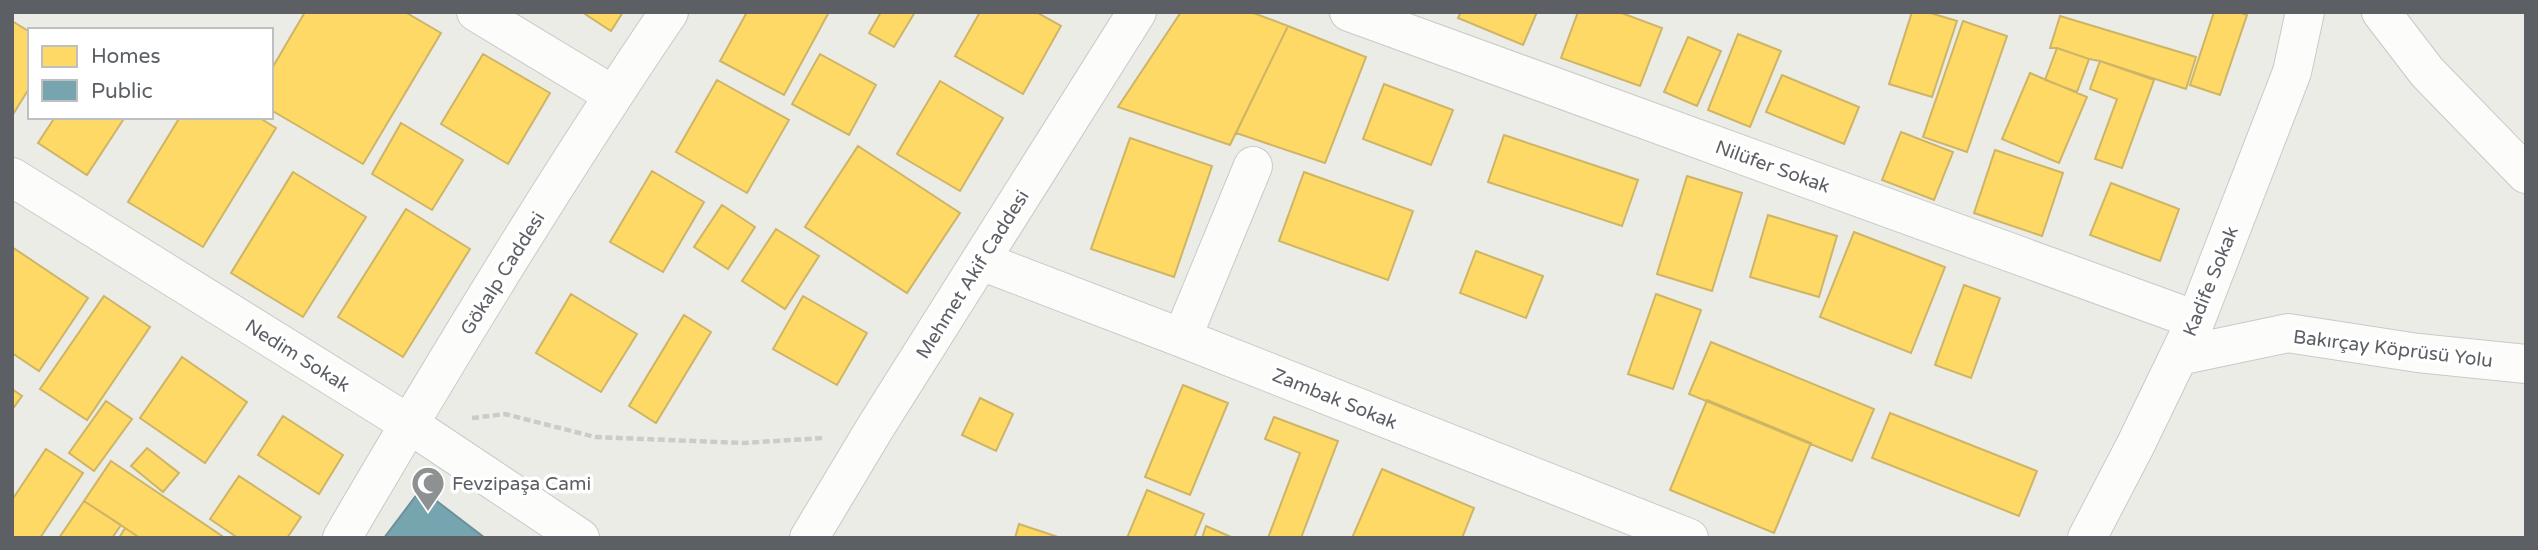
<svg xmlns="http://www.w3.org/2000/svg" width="2538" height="550" font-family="'Varela Round',sans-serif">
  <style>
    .homes { fill: #ffd966; stroke: #ceb566; stroke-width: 2 }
    .public { fill: #76a5af; stroke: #6e9099; stroke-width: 2 }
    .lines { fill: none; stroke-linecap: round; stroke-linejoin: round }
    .street-casing { stroke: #c9cac9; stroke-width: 40 }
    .secondary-casing { stroke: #c7c9c7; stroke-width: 40 }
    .path { stroke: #c8cdca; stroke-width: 4.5; stroke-dasharray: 7 3.5; stroke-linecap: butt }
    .street { stroke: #fcfcfb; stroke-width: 38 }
    .secondary { stroke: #fcfcfb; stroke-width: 38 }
    .labels { text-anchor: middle; stroke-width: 7; stroke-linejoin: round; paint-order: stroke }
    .street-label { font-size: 19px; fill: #5c6065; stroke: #fff }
    .poi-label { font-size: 19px; fill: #5c6065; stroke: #fff; text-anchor: start }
  </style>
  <rect width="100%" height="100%" fill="#ecece7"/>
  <!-- homes -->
  <path class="homes" d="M305,12h100l36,21 -78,131 -92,-54v-40z
    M582,12h41l-12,19z
    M747,12h82l-45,83 -64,-34z
    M881,12h34l-21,35 -25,-14z
    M980,12h56l25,14 -38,68 -68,-38z
    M1181,12h70l37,14 -58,119 -112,-38z
    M1461,12h76l-14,33 -65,-27z
    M1578,12h41l43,16 -22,58 -79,-28z
    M1912,12h15l30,9 -25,76 -43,-13z
    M2214,12h25l8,3 -27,80 -30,-10z
    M2060,16l136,41 -10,32 -86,-28 -11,-2 -32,-11h-7z
    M12,21l18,11v55l-18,29z
    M1963,21l44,15 -40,116 -44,-15z
    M1288,26l78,31 -41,106 -89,-30z
    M1738,34l43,17 -31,76 -42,-17z
    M1688,37l33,14 -24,55 -33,-14z
    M2057,48l32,11 -12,33 -32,-12z
    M483,54l67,39 -42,71 -67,-40z
    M820,54l56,31 -27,50 -57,-31z
    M2100,61l54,19 -32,88 -27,-9 22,-60 -27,-10z
    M2030,73l57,24 -28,66 -57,-24z
    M1782,75l77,32 -15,37 -78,-32z
    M717,80l72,40 -42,73 -71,-41z
    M940,81l63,37 -43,73 -63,-37z
    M1384,84l69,26 -22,55 -68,-26z
    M55,117h70l-38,58 -49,-32z
    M180,117h78l18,11 -73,119 -75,-45z
    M401,123l62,37 -31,50 -60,-36z
    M1901,132l52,20 -19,48 -52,-20z
    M1504,135l134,45 -16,46 -134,-44z
    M1130,138l82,28 -38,111 -83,-28z
    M858,146l102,67 -53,80 -102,-66z
    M1995,150l68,23 -21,63 -68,-23z
    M652,171l52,31 -41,70 -53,-30z
    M293,172l73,45 -63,100 -72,-44z
    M1304,172l109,39 -25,69 -109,-39z
    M1687,176l55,17 -30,98 -55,-17z
    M2111,183l68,26 -19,52 -70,-26z
    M722,205l33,22 -27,42 -34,-22z
    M406,209l64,40 -67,108 -65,-40z
    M1768,215l69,21 -18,61 -69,-20z
    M776,229l43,27 -34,53 -43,-28z
    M1854,232l91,35 -34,86 -91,-36z
    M12,247l76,51 -49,73 -27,-18z
    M1476,251l67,25 -17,42 -66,-25z
    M1964,285l36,13 -29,80 -36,-13z
    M571,294l66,40 -36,58 -65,-39z
    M1656,294l45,16 -28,79 -45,-15z
    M104,296l46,31 -63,93 -47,-31z
    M803,296l64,37 -30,52 -64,-36z
    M684,315l27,17 -55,91 -27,-17z
    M1711,342l163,67 -22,52 -163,-67z
    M182,357l65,45 -42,61 -65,-45z
    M1183,385l45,18 -38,92 -45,-18z
    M12,389l10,7 -10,14z
    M980,398l33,16 -17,37 -34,-16z
    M1707,400l104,43 -37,90 -104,-43z
    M106,401l26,18 -38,52 -25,-18z
    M1890,413l147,58 -18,45 -147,-58z
    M283,416l60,39 -24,39 -61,-39z
    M1274,417l64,24 -37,97h-33l32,-85 -35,-14z
    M147,448l32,25 -16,19 -32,-26z
    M46,449l37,24 -43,65h-28v-38z
    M111,461l114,77h-85l-15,-10 -41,-27z
    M1382,469l92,39 -12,30h-110z
    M239,476l62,41 -14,21h-49l-28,-19z
    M1147,490l57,24 -10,24h-67z
    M84,501l37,24 -9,13h-53z
    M1019,524l42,14h-46z
    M1206,526l25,11v1h-29z
    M125,528l15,10h-21z"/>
  <!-- public -->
  <path class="public" d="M421,489l64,49h-101z"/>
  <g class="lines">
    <defs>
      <path id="street" d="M476,12l137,83
        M1349,12l847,308
        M12,177l397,247 171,114
        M981,261l201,77 507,200
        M1182,338l71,-172
        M2179,356l109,-23 130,20 108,11
        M2087,538l48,-92 61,-126 96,-248 13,-60"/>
      <path id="secondary" d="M2381,12l46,60 99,102
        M342,538c104,-178 211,-355 327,-526
        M809,538l66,-110 262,-416"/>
    </defs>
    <!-- street casing -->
    <use href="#street" class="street-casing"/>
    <!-- secondary casing -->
    <use href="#secondary" class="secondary-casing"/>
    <!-- path -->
    <path class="path" d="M472,418l33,-4 90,23 148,6 81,-5"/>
    <!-- street -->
    <use href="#street" class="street"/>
    <!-- secondary -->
    <use href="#secondary" class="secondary"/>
  </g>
  <!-- icons -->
  <defs>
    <symbol id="mosque-pin" viewBox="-11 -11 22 30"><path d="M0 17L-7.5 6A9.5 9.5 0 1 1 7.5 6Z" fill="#8e9192" stroke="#fff"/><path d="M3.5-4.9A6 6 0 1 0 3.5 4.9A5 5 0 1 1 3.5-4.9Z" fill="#fff"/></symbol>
  </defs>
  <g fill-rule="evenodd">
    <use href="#mosque-pin" x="409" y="464" width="38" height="52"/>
  </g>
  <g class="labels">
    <!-- street labels -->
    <g class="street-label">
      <text transform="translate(1773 166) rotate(20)" y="7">Nilüfer Sokak</text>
      <text transform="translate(502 273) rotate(-58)" y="7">Gökalp Caddesi</text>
      <text transform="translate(972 274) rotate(-58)" y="7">Mehmet Akif Caddesi</text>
      <text transform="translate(2210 281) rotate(-68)" y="7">Kadife Sokak</text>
      <text transform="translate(2393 348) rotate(7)" y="7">Bakırçay Köprüsü Yolu</text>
      <text transform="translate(298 355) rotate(32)" y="7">Nedim Sokak</text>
      <text transform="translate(1335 398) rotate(22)" y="7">Zambak Sokak</text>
    </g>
    <!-- poi labels -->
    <g class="poi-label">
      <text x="452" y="490">Fevzipaşa Cami</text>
    </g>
  </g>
  <!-- border -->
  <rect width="2538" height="550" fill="none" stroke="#5c6065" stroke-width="28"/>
  <!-- legend -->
  <rect x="28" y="28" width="245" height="91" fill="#ffffff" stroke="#bebfc1" stroke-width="2"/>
  <rect x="42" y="46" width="35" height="21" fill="#ffd966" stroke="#bebfc1" stroke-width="2"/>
  <text x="91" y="63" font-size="21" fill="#5c6065">Homes</text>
  <rect x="42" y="80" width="35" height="21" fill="#76a5af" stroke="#bebfc1" stroke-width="2"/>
  <text x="91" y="98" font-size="21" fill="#5c6065">Public</text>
</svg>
